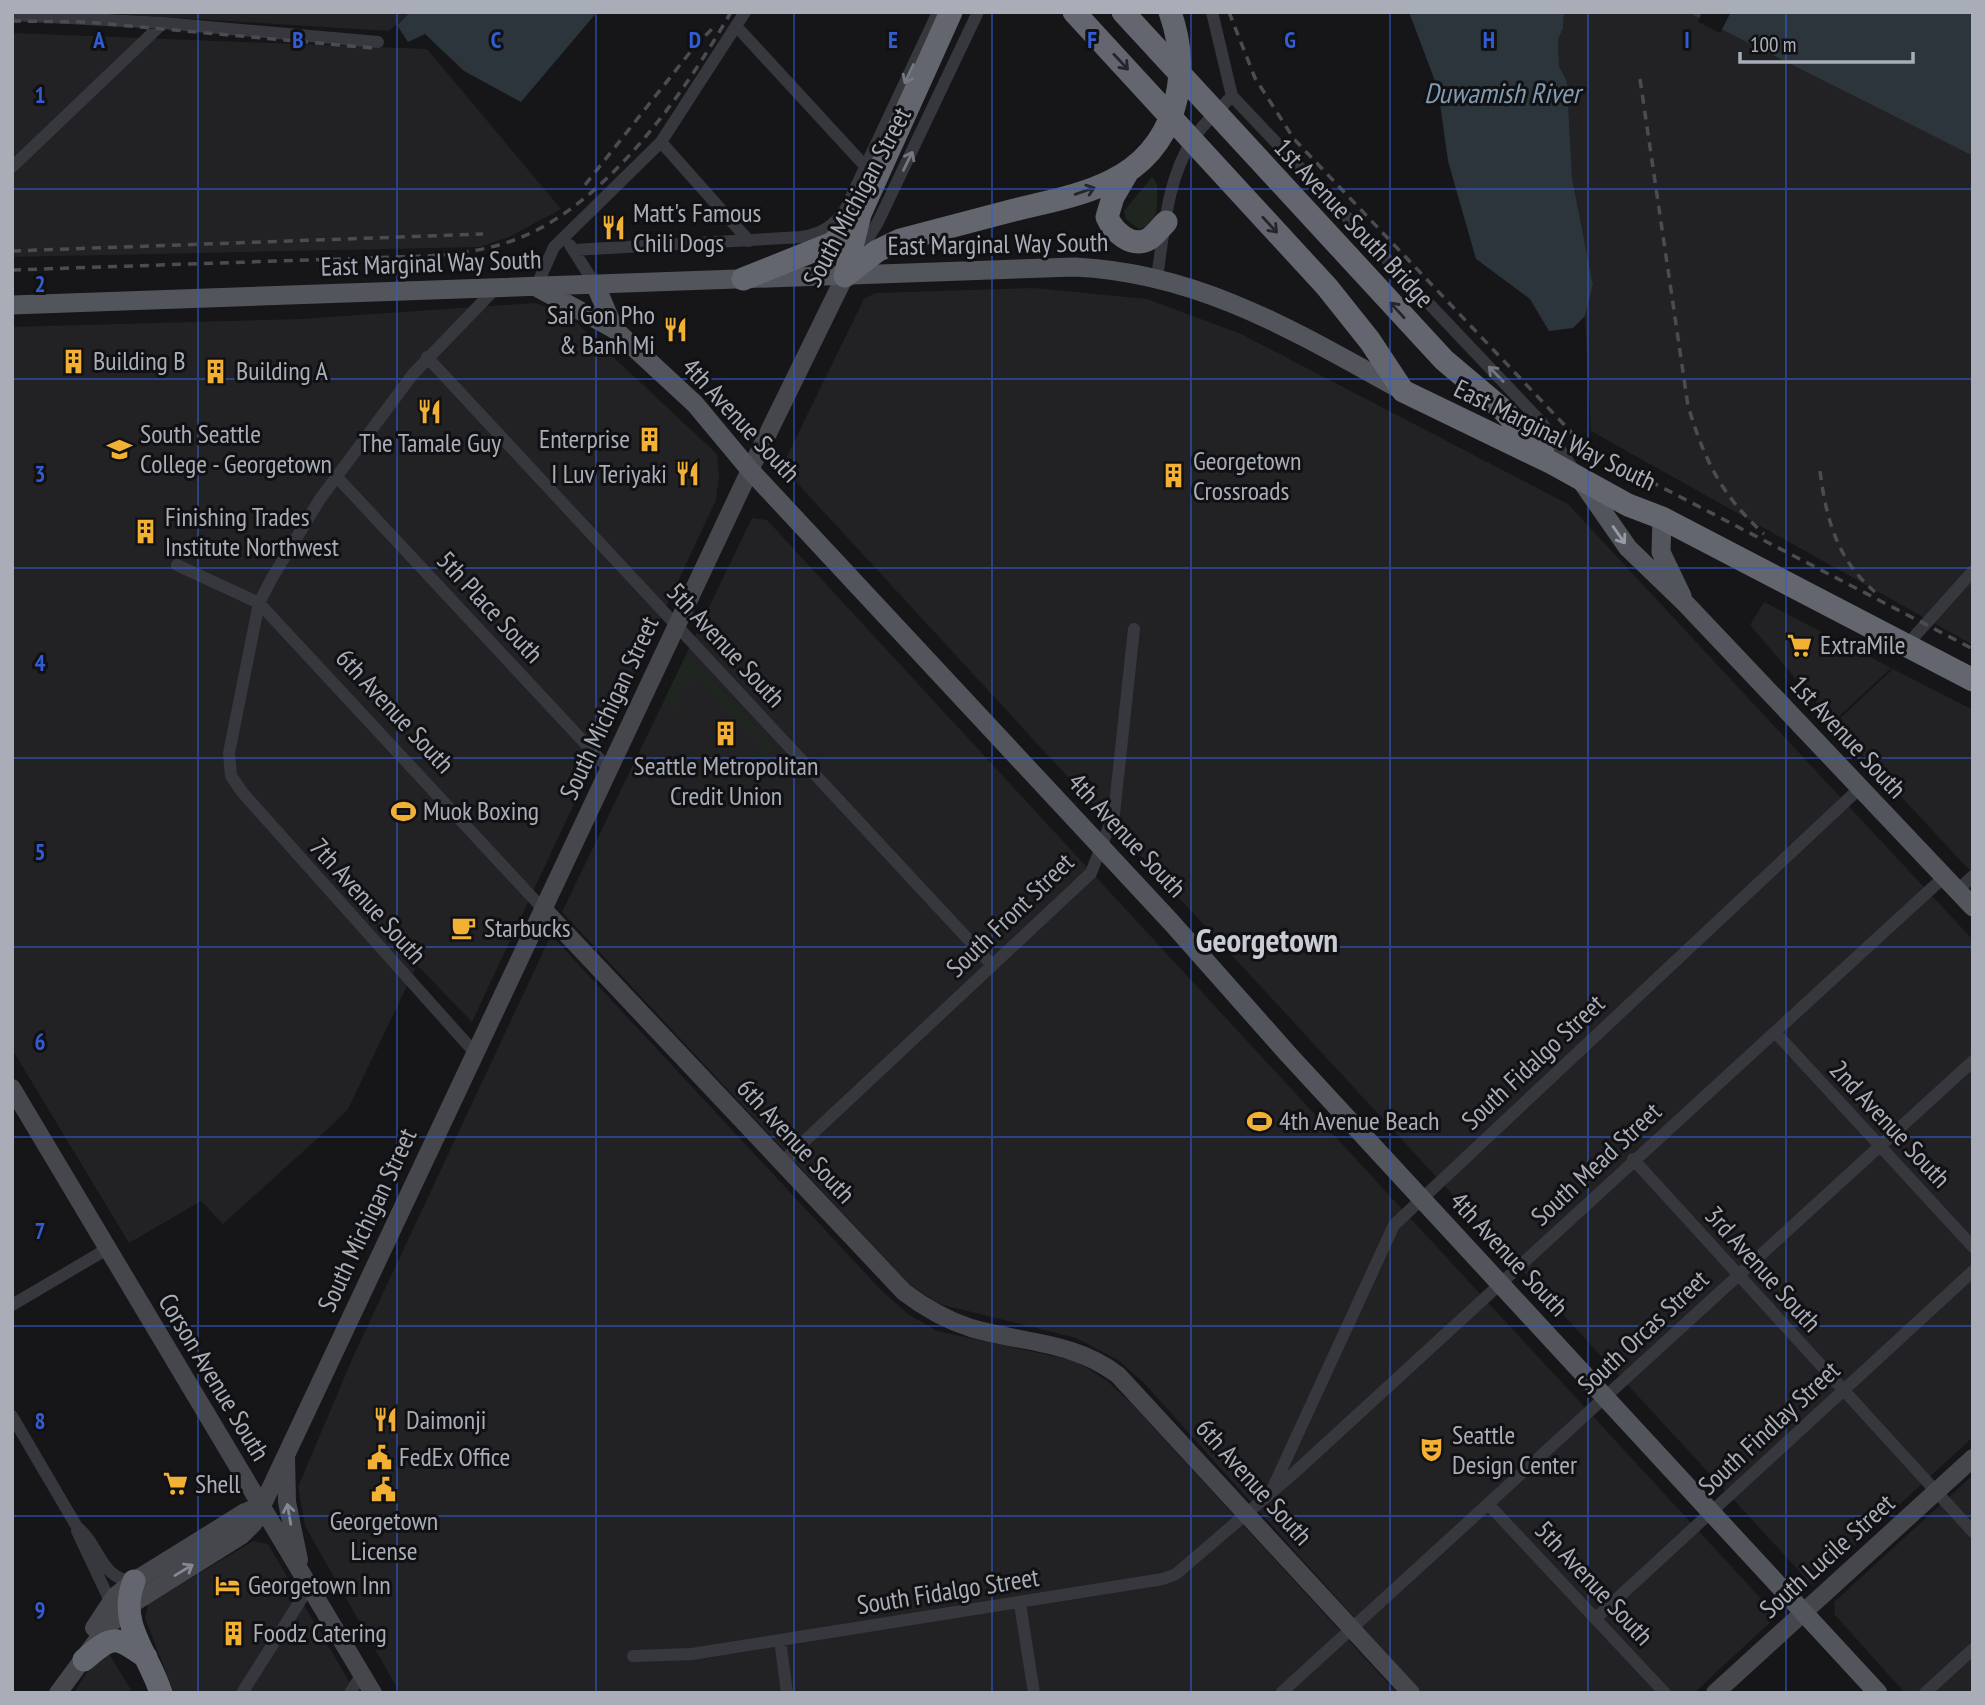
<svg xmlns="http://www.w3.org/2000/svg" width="1985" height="1705" font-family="'PT Sans Narrow',sans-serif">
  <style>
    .built { fill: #222225 }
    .green { fill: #1e261f }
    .water { fill: #2c353c }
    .pier { fill: #161618 }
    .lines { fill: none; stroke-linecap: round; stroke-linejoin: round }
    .street { stroke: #37383d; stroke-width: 12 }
    .secondary { stroke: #45474d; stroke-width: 18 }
    .primary { stroke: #53555c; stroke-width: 19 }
    .highway { stroke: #63666e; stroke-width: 23 }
    .rail { stroke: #4a4c52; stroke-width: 3.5; stroke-dasharray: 9 7; stroke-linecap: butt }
    .oneway { stroke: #26262a }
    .oneway2 { stroke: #757881 }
    .oneway3 { stroke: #979ba6 }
    .oneway4 { stroke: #858993 }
    .grid { fill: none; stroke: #325cd3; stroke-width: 2; stroke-opacity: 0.55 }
    .labels { text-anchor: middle; stroke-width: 6; stroke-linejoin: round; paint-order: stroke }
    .street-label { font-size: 26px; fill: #a8adb8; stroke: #111113 }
    .poi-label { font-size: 26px; fill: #a8adb8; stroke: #111113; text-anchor: start }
    .water-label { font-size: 28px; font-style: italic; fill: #7f9bb3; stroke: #111113 }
    .district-label { font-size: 33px; font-weight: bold; fill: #c9ccd4; stroke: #111113 }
    .grid-label { font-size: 23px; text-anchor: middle; font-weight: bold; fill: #325cd3; stroke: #111113; stroke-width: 6; stroke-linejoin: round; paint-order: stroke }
  </style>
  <rect width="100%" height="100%" fill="#161618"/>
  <!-- built -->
  <path class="built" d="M83,12h327l-21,19z
    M1564,12h123l286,144v489l-382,-214 -6,-115 8,-31 -21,-107 -5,-96 -8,-16 -1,-26 5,-12z
    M12,33l415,16 134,160 -52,28 -29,10 -468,10z
    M1034,288l113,11 94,35 327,170 405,436v497l-161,148 -1025,-1113 -2,-12 79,-161 11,-6z
    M535,303l32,11 150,140 2,21 -3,25 -244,522 -55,-57 -69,144 -18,18 -107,97 -22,-23 -72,42 -117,-194v-722l287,-8z
    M752,518l15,2 1010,1096 -83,77h-272l-278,-310 -26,-23 -42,-22 -137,-34 -30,-20 -347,-372z
    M1764,602l127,66 -58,54 -83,-97z
    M1893,669l80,41v164l-139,-150z
    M551,935l329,354 28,25 29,17 139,30 30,19 26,24 265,289h-997l-95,-167 -7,-39 55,-130z
    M1973,1475v218h-68l-70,-78 -1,-13z
    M253,1541l15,3 88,149h-182l-29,-75 3,-14z
    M106,1649l27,44h-59l15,-24z"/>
  <!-- green -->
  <path class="green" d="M1152,177l5,7c0,17 4,41 -18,45l-13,-10 -2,-8z
    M689,655l86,92 -38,36 -3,-4 27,-25v-10l-64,-68 -24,22 6,8 -4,4 -10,-11 20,-42z"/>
  <!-- water -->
  <path class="water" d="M410,12h187l-76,90 -57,-31 -39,-37 -17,8 -11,-17z
    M1409,12h155l-1,16 -5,12 1,26 8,16 5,96 21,107 -8,31 -12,12 -24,3 -19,-32 -54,-40 -28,-98 -10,-72z
    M1687,12h286v144z"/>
  <!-- pier -->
  <path class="pier" d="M1702,12h29l-11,21 -22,-11z"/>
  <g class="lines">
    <!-- street -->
    <path class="street" d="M1212,12l20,84 311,328 31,46
      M12,15l151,8 215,19
      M737,27l128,139
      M661,142l88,99
      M12,167l151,-144
      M570,245l26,41
      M573,250l229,-13c20,-4 32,-11 43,-27l93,-198
      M856,258l22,-36 100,-210
      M1157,277c7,-45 10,-98 35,-136 10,-17 27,-31 40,-45
      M536,287l18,-40 107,-105 84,-130
      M427,357l565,608
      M336,476l273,293
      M177,565l82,38 284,306
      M1905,647l68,-76
      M1957,891l16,-15
      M1775,1032l198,215
      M475,1053l-233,-261 -11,-16 -2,-23 30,-150 13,-25 48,-79 93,-125 82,-85
      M1633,1159l340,373
      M781,1163l310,-290 23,-59 20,-185
      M12,1305l95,-56
      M12,1416l65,111c23,18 24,54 57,54
      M1271,1492l123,-267 467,-438
      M1489,1505l176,188
      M77,1531l34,72
      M1020,1604l14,89
      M1596,1618l377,-347
      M780,1640l7,53
      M633,1656l59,-2 471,-75 13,-5 118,-101 650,-596
      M242,1693l67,-106
      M350,1693l12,-19
      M1281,1693l692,-632
      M1925,1693l48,-44"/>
    <!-- secondary -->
    <path class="secondary" d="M543,909l361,383c21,16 42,28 67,36 51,15 103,13 147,47l293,318
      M12,1088l361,605
      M286,1456l1,46 12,58
      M94,1628l21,-32 19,-15 111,-69 15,-6
      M58,1693l45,-61 24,-25 115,-72 12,-12 496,-1053 95,-194
      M1715,1693l258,-235"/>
    <!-- primary -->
    <path class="primary" d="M596,286l18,43
      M536,287l78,42 81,75 55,66 421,452 117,132 590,639
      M12,305l1063,-38c125,6 221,65 328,124
      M1580,479l48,69 57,55 288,304
      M1662,518l-1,34 21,44"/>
    <!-- highway -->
    <path class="highway" d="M1074,12l253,275 43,54 33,50 149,72 76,42 34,13 311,162
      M1123,12l321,348 58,49 41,44
      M1127,173l-14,24 -6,20c6,14 24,32 42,22 6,-4 12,-12 17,-17
      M845,276l32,-25 23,-11c38,-10 76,-20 114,-30 32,-8 67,-14 97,-29 65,-32 82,-104 59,-169
      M845,276l15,-62 91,-202
      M743,279l90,-36 25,-26
      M134,1581c-17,43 14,71 27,112
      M84,1660c29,-26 31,-24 62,-3"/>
    <!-- rail -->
    <path class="rail" d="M1229,12l26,66 39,61 278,294 41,29 360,187
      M12,21l74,1 287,26
      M1640,79l48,327c17,55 33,89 76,128
      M585,185l110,-139 21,-21
      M12,251l471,-17
      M12,270l415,-14c31,-2 61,-6 90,-17 90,-35 167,-145 214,-227
      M1820,471c6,47 17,89 55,121"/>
  </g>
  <!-- one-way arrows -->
  <defs><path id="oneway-shaft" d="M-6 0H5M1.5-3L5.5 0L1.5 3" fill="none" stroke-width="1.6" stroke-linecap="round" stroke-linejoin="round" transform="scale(1.75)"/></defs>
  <g class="oneway">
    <use href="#oneway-shaft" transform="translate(1121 62) rotate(47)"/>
    <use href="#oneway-shaft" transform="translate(1085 191) rotate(-19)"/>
    <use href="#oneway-shaft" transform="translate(1270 225) rotate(47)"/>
    <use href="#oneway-shaft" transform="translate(1397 310) rotate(-133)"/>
  </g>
  <g class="oneway2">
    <use href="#oneway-shaft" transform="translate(909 74) rotate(115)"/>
    <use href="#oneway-shaft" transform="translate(908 161) rotate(-64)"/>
    <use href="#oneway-shaft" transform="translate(1496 374) rotate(-134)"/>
  </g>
  <use class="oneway3" href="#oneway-shaft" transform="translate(1619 535) rotate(55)"/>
  <g class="oneway4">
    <use href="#oneway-shaft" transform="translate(289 1514) rotate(-100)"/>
    <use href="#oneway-shaft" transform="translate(184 1570) rotate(-31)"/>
  </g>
  <!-- grid -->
  <path class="grid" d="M198,12v1681M397,12v1681M596,12v1681M794,12v1681M992,12v1681M1191,12v1681M1390,12v1681M1588,12v1681M1786,12v1681M12,189h1961M12,379h1961M12,568h1961M12,758h1961M12,947h1961M12,1137h1961M12,1326h1961M12,1516h1961"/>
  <!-- icons -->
  <defs>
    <symbol id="restaurant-bare" viewBox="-9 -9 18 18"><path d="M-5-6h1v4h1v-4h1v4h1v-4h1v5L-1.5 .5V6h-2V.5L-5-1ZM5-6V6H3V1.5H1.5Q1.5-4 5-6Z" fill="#f2b134" stroke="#111113" stroke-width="2.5" paint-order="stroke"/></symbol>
    <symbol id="building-bare" viewBox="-9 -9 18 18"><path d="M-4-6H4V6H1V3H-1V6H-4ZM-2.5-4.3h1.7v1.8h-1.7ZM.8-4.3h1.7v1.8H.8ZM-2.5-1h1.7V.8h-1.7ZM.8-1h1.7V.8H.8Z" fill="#f2b134" stroke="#111113" stroke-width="2.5" paint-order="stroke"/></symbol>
    <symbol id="university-bare" viewBox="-9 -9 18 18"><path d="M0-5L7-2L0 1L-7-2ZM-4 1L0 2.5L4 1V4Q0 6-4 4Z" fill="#f2b134" stroke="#111113" stroke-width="2.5" paint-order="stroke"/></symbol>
    <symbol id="supermarket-bare" viewBox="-9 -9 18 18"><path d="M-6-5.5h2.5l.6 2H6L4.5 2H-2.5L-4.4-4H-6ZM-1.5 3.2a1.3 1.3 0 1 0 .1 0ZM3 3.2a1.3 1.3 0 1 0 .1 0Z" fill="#f2b134" stroke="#111113" stroke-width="2.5" paint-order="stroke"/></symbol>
    <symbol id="stadium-bare" viewBox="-9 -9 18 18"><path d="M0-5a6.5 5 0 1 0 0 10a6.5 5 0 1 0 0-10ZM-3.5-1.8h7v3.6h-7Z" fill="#f2b134" stroke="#111113" stroke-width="2.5" paint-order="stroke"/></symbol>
    <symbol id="cafe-bare" viewBox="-9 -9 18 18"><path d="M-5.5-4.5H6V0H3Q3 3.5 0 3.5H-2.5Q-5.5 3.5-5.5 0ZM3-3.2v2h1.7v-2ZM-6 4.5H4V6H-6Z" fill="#f2b134" stroke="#111113" stroke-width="2.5" paint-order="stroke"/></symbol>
    <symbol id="theatre-bare" viewBox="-9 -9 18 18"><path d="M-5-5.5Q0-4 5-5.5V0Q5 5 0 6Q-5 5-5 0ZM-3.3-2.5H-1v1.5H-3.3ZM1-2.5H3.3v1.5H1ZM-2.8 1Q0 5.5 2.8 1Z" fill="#f2b134" stroke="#111113" stroke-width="2.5" paint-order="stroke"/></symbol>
    <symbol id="civic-bare" viewBox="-9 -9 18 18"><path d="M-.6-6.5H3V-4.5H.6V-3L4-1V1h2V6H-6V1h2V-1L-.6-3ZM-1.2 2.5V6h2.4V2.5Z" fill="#f2b134" stroke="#111113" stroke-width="2.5" paint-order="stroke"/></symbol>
    <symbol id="hotel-bare" viewBox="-9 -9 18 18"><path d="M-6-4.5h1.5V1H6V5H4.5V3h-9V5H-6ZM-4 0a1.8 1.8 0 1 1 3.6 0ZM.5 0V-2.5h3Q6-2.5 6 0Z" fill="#f2b134" stroke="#111113" stroke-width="2.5" paint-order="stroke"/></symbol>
  </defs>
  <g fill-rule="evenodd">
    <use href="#restaurant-bare" x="596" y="210" width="35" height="35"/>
    <use href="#restaurant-bare" x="658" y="312" width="35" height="35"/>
    <use href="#building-bare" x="56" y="344" width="35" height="35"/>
    <use href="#building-bare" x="198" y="354" width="35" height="35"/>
    <use href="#restaurant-bare" x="412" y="394" width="35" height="35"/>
    <use href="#building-bare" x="632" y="422" width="35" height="35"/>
    <use href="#university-bare" x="102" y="432" width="35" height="35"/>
    <use href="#restaurant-bare" x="670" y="456" width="35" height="35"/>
    <use href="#building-bare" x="1156" y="458" width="35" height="35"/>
    <use href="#building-bare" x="128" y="514" width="35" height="35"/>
    <use href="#supermarket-bare" x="1782" y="628" width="35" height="35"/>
    <use href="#building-bare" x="708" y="716" width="35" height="35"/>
    <use href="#stadium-bare" x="386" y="794" width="35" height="35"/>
    <use href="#cafe-bare" x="446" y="910" width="35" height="35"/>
    <use href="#stadium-bare" x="1242" y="1104" width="35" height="35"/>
    <use href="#restaurant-bare" x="368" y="1402" width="35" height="35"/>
    <use href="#theatre-bare" x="1414" y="1432" width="35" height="35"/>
    <use href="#civic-bare" x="362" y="1440" width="35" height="35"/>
    <use href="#supermarket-bare" x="158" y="1466" width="35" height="35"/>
    <use href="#civic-bare" x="366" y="1472" width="35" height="35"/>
    <use href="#hotel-bare" x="210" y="1568" width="35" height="35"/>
    <use href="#building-bare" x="216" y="1616" width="35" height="35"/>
  </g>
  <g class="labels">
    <!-- street labels -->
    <g class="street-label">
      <text transform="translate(857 197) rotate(-62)" y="9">South Michigan Street</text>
      <text transform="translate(1354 223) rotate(47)" y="9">1st Avenue South Bridge</text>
      <text transform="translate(998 244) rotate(-1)" y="9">East Marginal Way South</text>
      <text transform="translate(431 263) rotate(-2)" y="9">East Marginal Way South</text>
      <text transform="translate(741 420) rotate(47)" y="9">4th Avenue South</text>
      <text transform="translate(1555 435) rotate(26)" y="9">East Marginal Way South</text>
      <text transform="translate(490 607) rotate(47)" y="9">5th Place South</text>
      <text transform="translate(726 645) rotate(47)" y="9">5th Avenue South</text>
      <text transform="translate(609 708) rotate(-65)" y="9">South Michigan Street</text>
      <text transform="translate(395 711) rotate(47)" y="9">6th Avenue South</text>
      <text transform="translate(1848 737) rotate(47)" y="9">1st Avenue South</text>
      <text transform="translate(1127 835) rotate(47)" y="9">4th Avenue South</text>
      <text transform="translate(368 901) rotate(48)" y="9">7th Avenue South</text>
      <text transform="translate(1010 915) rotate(-44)" y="9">South Front Street</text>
      <text transform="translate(1533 1062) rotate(-43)" y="9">South Fidalgo Street</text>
      <text transform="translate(1890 1124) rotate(47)" y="9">2nd Avenue South</text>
      <text transform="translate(796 1141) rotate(47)" y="9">6th Avenue South</text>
      <text transform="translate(1596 1164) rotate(-43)" y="9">South Mead Street</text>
      <text transform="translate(367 1220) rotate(-65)" y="9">South Michigan Street</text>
      <text transform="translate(1509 1254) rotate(47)" y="9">4th Avenue South</text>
      <text transform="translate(1763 1269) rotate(48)" y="9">3rd Avenue South</text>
      <text transform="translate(1643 1332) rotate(-43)" y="9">South Orcas Street</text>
      <text transform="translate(214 1377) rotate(59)" y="9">Corson Avenue South</text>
      <text transform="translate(1769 1428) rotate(-43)" y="9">South Findlay Street</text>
      <text transform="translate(1254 1482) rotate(48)" y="9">6th Avenue South</text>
      <text transform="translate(1827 1556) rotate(-42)" y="9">South Lucile Street</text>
      <text transform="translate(1594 1583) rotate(47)" y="9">5th Avenue South</text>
      <text transform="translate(948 1591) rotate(-9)" y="9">South Fidalgo Street</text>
    </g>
    <!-- poi labels -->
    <g class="poi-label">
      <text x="633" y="222">Matt's Famous<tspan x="633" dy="30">Chili Dogs</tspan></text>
      <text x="655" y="324" text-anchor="end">Sai Gon Pho<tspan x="655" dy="30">&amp; Banh Mi</tspan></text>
      <text x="93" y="370">Building B</text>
      <text x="236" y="380">Building A</text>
      <text x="140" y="443">South Seattle<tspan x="140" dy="30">College - Georgetown</tspan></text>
      <text x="630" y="448" text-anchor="end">Enterprise</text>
      <text x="430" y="452" text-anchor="middle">The Tamale Guy</text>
      <text x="1193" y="470">Georgetown<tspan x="1193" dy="30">Crossroads</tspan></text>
      <text x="667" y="483" text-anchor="end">I Luv Teriyaki</text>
      <text x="165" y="526">Finishing Trades<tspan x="165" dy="30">Institute Northwest</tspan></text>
      <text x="1820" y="654">ExtraMile</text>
      <text x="726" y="775" text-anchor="middle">Seattle Metropolitan<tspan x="726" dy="30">Credit Union</tspan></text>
      <text x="423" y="820">Muok Boxing</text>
      <text x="484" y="937">Starbucks</text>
      <text x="1279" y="1130">4th Avenue Beach</text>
      <text x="406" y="1429">Daimonji</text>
      <text x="1452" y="1444">Seattle<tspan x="1452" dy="30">Design Center</tspan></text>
      <text x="399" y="1466">FedEx Office</text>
      <text x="195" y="1493">Shell</text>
      <text x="384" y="1530" text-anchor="middle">Georgetown<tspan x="384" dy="30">License</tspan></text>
      <text x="248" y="1594">Georgetown Inn</text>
      <text x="253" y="1642">Foodz Catering</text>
    </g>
    <!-- water labels -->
    <g class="water-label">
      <text x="1502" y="103">Duwamish River</text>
    </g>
    <!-- district labels -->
    <g class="district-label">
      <text x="1267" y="952">Georgetown</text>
    </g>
  </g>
  <g class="grid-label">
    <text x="99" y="48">A</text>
    <text x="298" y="48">B</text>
    <text x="496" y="48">C</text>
    <text x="695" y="48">D</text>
    <text x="893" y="48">E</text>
    <text x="1092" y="48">F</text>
    <text x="1290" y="48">G</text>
    <text x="1489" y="48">H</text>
    <text x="1687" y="48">I</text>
    <text x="40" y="103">1</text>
    <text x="40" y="292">2</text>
    <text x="40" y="482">3</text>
    <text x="40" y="671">4</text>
    <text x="40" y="860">5</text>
    <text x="40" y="1050">6</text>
    <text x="40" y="1239">7</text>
    <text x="40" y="1429">8</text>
    <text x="40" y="1618">9</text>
  </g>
  <!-- border -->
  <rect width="1985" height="1705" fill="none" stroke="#a8adb8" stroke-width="28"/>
  <!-- scale -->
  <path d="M1740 52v10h173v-10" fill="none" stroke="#a8adb8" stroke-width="3.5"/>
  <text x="1750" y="52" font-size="21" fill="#a8adb8" stroke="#111113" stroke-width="5" paint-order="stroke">100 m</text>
</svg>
